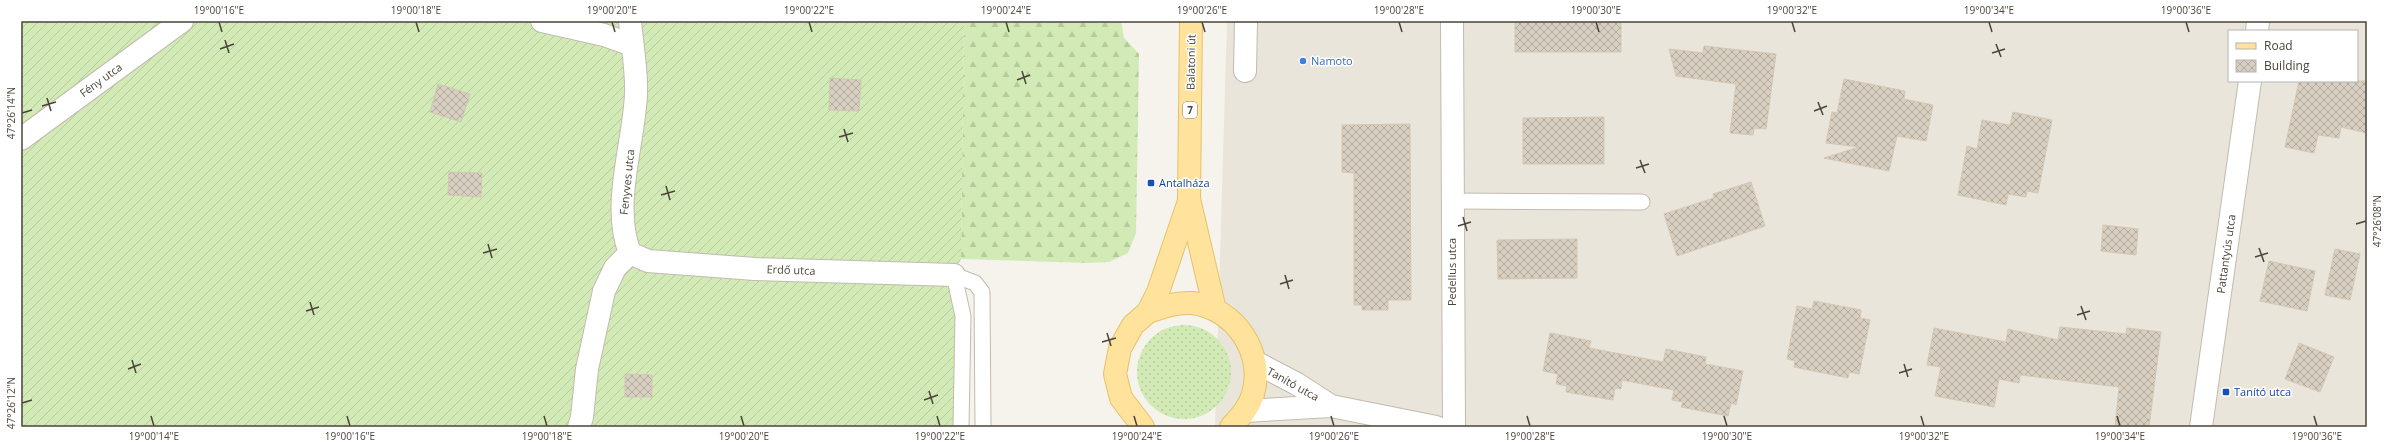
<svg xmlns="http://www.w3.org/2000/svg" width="2388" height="448" font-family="'Open Sans',sans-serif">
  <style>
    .residential { fill: #eae5da; fill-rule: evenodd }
    .grass { fill: url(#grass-dots) }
    .forest { fill: url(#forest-firs) }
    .garden { fill: url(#garden-furrows) }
    .building { fill: url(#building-cross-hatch); stroke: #d3c7b4 }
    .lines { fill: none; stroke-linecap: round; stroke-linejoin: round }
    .lane-casing { stroke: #c2bbae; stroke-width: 17 }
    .street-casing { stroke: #c2bbae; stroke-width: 24 }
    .primary-casing { stroke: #e6c16a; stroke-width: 24 }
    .lane { stroke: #fff; stroke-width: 15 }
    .street { stroke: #fff; stroke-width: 22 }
    .primary { stroke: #ffe39c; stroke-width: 22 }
    .ticks { fill: none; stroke: #4b4439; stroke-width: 1.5 }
    .shop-dot { fill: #3f7fe0; stroke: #fff; stroke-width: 1.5 }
    .transit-dot { fill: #1a4fb4; stroke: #fff; stroke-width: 1.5 }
    .labels { text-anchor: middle; stroke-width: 3; stroke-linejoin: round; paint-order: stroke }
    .shield { fill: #fff; stroke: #817c74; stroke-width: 1 }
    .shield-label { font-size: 10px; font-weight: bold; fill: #4b4439 }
    .shop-label { font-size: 11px; fill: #366cbe; stroke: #fff; text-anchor: start }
    .street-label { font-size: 11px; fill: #4b4439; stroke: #fff }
    .transit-label { font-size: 11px; fill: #164399; stroke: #fff; text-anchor: start }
    .neatline { fill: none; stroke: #4b4439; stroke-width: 1.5 }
    .ticks-label { font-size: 10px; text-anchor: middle; fill: #4b4439 }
  </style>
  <defs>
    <pattern id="grass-dots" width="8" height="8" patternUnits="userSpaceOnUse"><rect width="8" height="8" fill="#d2eab5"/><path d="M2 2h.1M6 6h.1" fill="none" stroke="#b6ca9c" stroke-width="1.8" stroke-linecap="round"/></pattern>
    <pattern id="forest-firs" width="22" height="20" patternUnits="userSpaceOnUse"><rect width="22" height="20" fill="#d2eab5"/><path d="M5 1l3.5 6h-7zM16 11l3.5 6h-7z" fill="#b6ca9c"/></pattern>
    <pattern id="garden-furrows" width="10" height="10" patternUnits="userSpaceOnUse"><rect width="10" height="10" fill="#d2eab5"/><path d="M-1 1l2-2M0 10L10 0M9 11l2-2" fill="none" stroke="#b6ca9c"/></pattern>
    <pattern id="building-cross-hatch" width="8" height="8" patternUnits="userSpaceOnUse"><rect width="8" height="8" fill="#d8cfc1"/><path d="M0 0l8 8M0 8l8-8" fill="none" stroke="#b1aa9e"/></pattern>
  </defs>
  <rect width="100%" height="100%" fill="#f6f3ec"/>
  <!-- residential -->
  <path class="residential" d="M1227,21h1140v406h-1152zM2229,31h128v50h-128z"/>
  <!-- grass -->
  <path class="grass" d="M1137 372a47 47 0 1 1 94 0a47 47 0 1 1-94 0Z"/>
  <!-- forest -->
  <path class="forest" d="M964,21h157l3,17 15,16 -3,179 -8,20 -19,9 -21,1 -127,-4z"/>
  <!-- garden -->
  <path class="garden" d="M21,21h943l-3,238 -7,16 7,152h-940z"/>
  <!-- building -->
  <path class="building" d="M1515,21h106v31h-106z
    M1704,46l72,8 -10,75 -12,-1 -1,7 -23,-2 6,-49 -60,-8 -7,-27 34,4z
    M830,78l31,2 -2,31 -30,-1z
    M1844,79l61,12 -1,8 29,6 -7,36 -29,-5 -8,35 -65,-13 35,-11 -33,-4 6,-31 5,1z
    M2299,81h68v52l-26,-6 -2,11 -21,-3 -4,18 -29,-6z
    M438,84l32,10 -9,28 -31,-10z
    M2013,112l39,8 -14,73 -11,-2 -1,6 -18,-3 -2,11 -48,-10 9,-49 10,3 5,-29 28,5z
    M1604,117v47h-81v-46z
    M1410,124l1,176h-23v10h-26v-5h-8v-132l-12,-1v-47z
    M449,172l33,1 -1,24 -33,-2z
    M1751,182l14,44 -88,30 -13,-42 50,-16 -1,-4z
    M2103,225l35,4 -2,26 -35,-4z
    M1577,239v39l-79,1 -1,-39z
    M2335,249l25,5 -10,46 -25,-5z
    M2269,261l46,10 -8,40 -47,-10z
    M1814,301l47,9 -1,8 10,2 -11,54 -10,-2 -1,6 -54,-11 1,-6 -8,-2 10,-53 15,3z
    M2060,327l66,7 1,-6 34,4 -12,95h-34l4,-40 -99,-12 -1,8 -20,-4 -5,28 -59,-11 6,-29 -14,-2 7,-37 72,14 2,-13 50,11z
    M1550,333l41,8 -2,7 74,14 3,-13 40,8 -1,7 38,7 -7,34 -5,-2 -3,13 -47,-9 2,-5 -11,-2 2,-10 -52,-10 -1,9 -6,-1 -2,12 -47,-8 1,-6 -11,-2 2,-10 -15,-3z
    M2299,343l35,14 -14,35 -35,-13z
    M625,374l27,1v22h-27z"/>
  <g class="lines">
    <defs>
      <path id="lane" d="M1452,201l190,1
        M954,275l21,8 7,9 1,135
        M954,275l9,41 -2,111"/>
      <path id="street" d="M542,21l62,14 28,10
        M1452,21l2,406
        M2257,31l1,-10
        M1245,71l1,-50
        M21,139l161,-118
        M630,253l18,8 107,8 199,6
        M630,253c-19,-48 4,-109 6,-159 1,-24 -4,-49 -6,-73
        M1255,362l42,22 34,22
        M1245,411l86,-5 105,21
        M579,427l3,-10 5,-48 17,-78 11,-23 15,-15
        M2201,427l49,-346"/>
      <path id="primary" d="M1191,21l-2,178 26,111
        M1148,312c14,-5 28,-10 44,-9 43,5 73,50 61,91 -4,14 -13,23 -22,33
        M1143,427l-22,-29 -6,-24 5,-26 13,-23 15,-13 10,-20 31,-91"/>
    </defs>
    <!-- lane casing -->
    <use href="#lane" class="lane-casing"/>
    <!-- street casing -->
    <use href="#street" class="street-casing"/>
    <!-- primary casing -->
    <use href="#primary" class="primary-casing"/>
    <!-- lane -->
    <use href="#lane" class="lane"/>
    <!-- street -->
    <use href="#street" class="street"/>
    <!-- primary -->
    <use href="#primary" class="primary"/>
  </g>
  <!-- ticks -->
  <path class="ticks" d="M219,22l3,10M416,22l3,10M612,22l3,10M809,22l3,10M1006,22l3,10M1202,22l3,10M1399,22l3,10M1596,22l3,10M1792,22l3,10M1989,22l3,10M2186,22l3,10M225,40l4,13M1996,44l5,13M220,49l14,-5M1992,53l13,-4M1022,71l4,13M1017,80l13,-5M47,98l4,13M1818,102l5,13M42,106l14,-4M1814,111l13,-5M22,113l10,-3M844,129l4,13M839,137l14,-4M1640,160l5,13M1636,168l13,-4M666,186l4,14M661,195l14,-4M1463,217l4,14M2356,224l10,-3M1458,226l13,-4M488,244l4,14M2259,248l5,14M483,253l14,-4M2255,257l13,-4M1285,275l4,14M1280,284l13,-4M310,302l4,13M2081,306l5,14M306,311l13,-4M2077,315l13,-4M1107,333l4,13M1102,342l14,-4M132,360l4,13M1904,364l4,13M128,369l13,-5M1899,373l13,-4M929,391l4,13M924,400l14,-5M22,403l10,-3M151,416l3,10M347,416l3,10M544,416l3,10M741,416l3,10M937,416l3,10M1134,416l3,10M1331,416l3,10M1527,416l3,10M1724,416l3,10M1921,416l3,10M2117,416l3,10M2314,416l3,10"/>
  <!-- markers -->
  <circle class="shop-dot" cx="1303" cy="61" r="4"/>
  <g class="transit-dot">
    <rect x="1147" y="179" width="8" height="8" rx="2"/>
    <rect x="2222" y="388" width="8" height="8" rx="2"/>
  </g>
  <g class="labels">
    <!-- shield labels -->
    <rect class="shield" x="1183" y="102" width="14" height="16" rx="3"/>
    <g class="shield-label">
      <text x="1190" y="114">7</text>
    </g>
    <!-- shop labels -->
    <g class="shop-label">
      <text x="1311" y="65">Namoto</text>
    </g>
    <!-- street labels -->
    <g class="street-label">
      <text transform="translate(1191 62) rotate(-89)" y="4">Balatoni út</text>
      <text transform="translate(101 80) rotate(-36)" y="4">Fény utca</text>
      <text transform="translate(627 182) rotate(-84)" y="4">Fenyves utca</text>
      <text transform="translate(2226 254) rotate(-82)" y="4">Pattantyús utca</text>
      <text transform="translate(791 270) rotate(2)" y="4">Erdő utca</text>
      <text transform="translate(1452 272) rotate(-90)" y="4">Pedellus utca</text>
      <text transform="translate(1293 384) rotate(29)" y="4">Tanító utca</text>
    </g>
    <!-- transit labels -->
    <g class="transit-label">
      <text x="1159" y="187">Antalháza</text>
      <text x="2234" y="396">Tanító utca</text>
    </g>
  </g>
  <!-- border -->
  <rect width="2388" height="448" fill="none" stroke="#ffffff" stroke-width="44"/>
  <!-- legend -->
  <rect x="2228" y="30" width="130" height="52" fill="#ffffff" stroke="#b7b4b0"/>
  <rect x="2236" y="43" width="20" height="6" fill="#ffe39c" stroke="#b7b4b0"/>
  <text x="2264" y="50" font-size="12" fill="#4b4439">Road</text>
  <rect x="2236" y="60" width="20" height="12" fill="url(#building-cross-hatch)" stroke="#b7b4b0"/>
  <text x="2264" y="70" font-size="12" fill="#4b4439">Building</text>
  <rect x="22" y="22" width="2344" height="404" class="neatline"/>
  <g class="ticks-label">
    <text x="219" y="14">19°00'16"E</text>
    <text x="416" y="14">19°00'18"E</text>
    <text x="612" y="14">19°00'20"E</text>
    <text x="809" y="14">19°00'22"E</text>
    <text x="1006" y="14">19°00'24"E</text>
    <text x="1202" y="14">19°00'26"E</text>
    <text x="1399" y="14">19°00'28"E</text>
    <text x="1596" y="14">19°00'30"E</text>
    <text x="1792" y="14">19°00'32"E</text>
    <text x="1989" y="14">19°00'34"E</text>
    <text x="2186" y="14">19°00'36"E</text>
    <text transform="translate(11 113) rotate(-90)" y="4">47°26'14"N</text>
    <text transform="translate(2377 221) rotate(-90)" y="4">47°26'08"N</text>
    <text transform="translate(11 403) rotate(-90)" y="4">47°26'12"N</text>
    <text x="154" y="440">19°00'14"E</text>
    <text x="350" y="440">19°00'16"E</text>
    <text x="547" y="440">19°00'18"E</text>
    <text x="744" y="440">19°00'20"E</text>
    <text x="940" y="440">19°00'22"E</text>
    <text x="1137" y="440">19°00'24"E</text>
    <text x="1334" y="440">19°00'26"E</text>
    <text x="1530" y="440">19°00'28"E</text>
    <text x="1727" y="440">19°00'30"E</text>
    <text x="1924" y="440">19°00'32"E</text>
    <text x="2120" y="440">19°00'34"E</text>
    <text x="2317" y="440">19°00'36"E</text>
  </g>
</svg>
